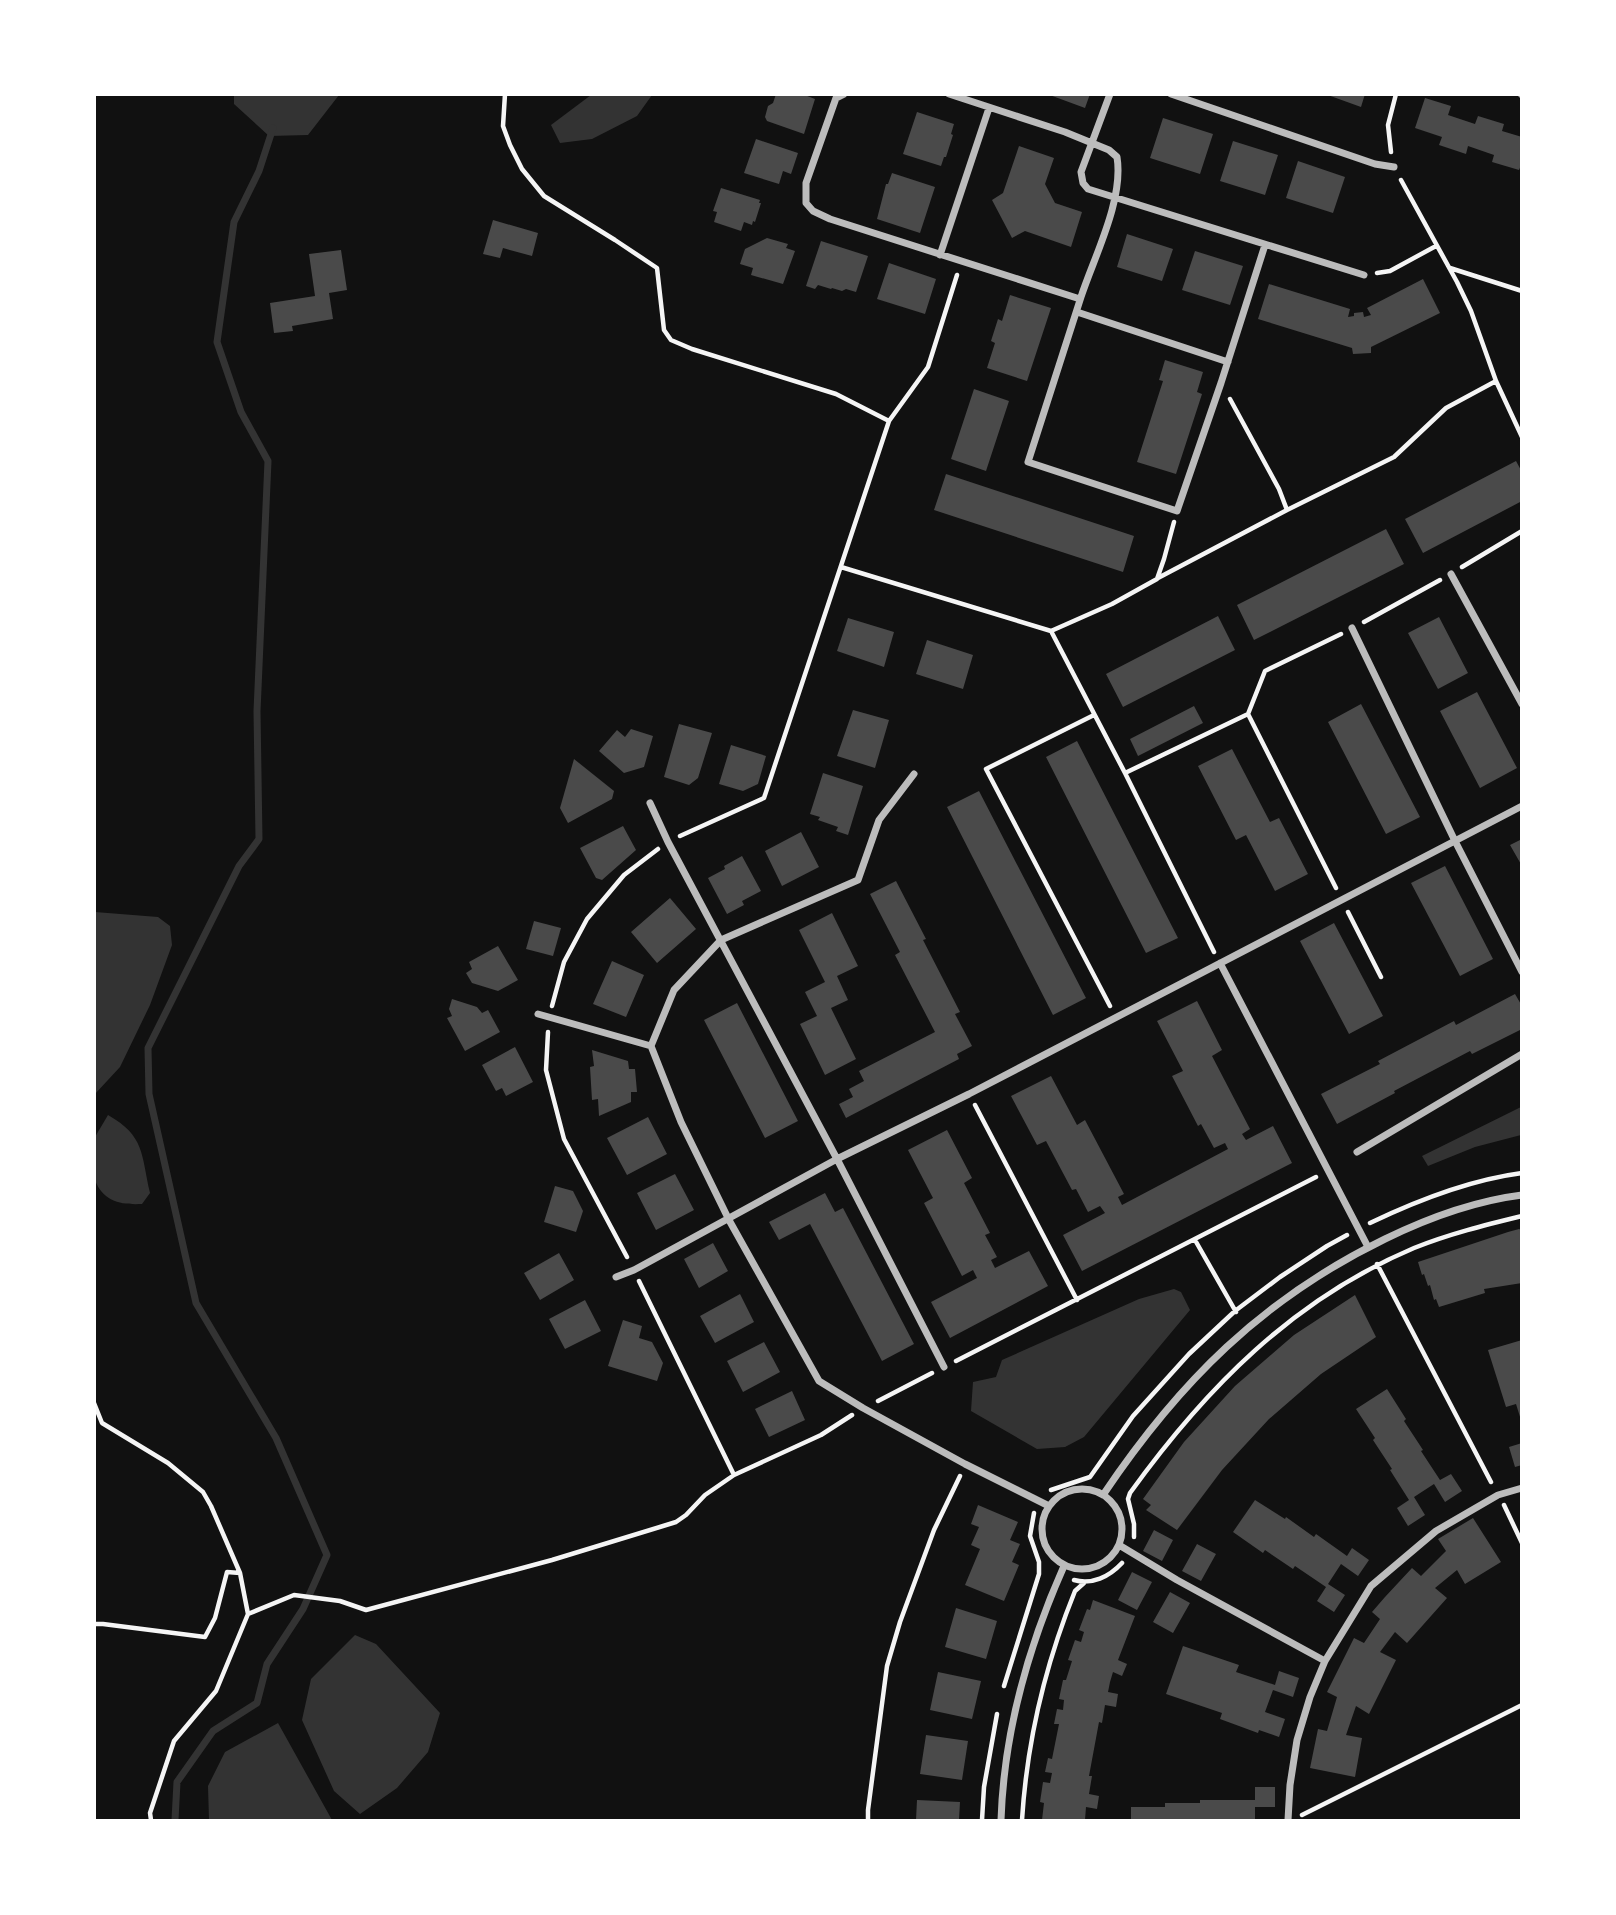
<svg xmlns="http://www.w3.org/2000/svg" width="1616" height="1915" font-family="Helvetica,sans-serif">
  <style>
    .water { fill: #333 }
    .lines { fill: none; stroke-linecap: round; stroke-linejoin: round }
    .stream { stroke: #333; stroke-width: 7 }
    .building { fill: #4a4a4a }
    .path { stroke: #f5f5f5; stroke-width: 4.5 }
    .minor { stroke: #bcbcbc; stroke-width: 7 }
  </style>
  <rect width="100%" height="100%" fill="#111"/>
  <!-- water -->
  <path class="water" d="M234,95v-1l105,1 -31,40 -39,1 -35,-32z
    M591,95v-1l61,1 -15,21 -45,23 -32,4 -9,-18z
    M95,912l63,5 12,9 2,19 -22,60 -30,62 -25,27z
    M1521,1107v28l-46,12 -47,19 -6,-10z
    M108,1115c37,21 33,39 42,78l-8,11c-20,1 -39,-2 -47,-24v-43z
    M1174,1289l7,3 9,18 -106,127 -19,10 -28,2 -66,-38 2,-29 23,-5 6,-17 137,-61z
    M355,1635l21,9 64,69 -12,39 -31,36 -37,26 -26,-23 -32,-71 9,-41z
    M278,1723l54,97h-123l-1,-34 17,-34z"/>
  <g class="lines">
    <!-- stream -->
    <path class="stream" d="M175,1820l2,-38 36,-51 44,-28 10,-39 36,-55 24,-54 -51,-117 -80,-135 -47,-209 -1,-46 91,-182 20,-27 -2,-128 11,-250 -27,-49 -24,-70 17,-120 25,-51 14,-43"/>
  </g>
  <!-- building -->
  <path class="building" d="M776,94h26l13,5 -11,35 -37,-13 -2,-4 3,-11 5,-3z
    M1047,94h43l-5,14z
    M1325,94h40l-4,13z
    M1425,98l26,8 -3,9 27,9 3,-8 26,8 -2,7 20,6v26l-3,7 -27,-8 2,-7 -26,-9 -2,8 -27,-9 3,-8 -27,-9z
    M917,112l37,12 -3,10 2,1 -7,22h-2l-3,9 -38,-12z
    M1163,118l50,16 -13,40 -50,-16z
    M756,139l42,14 -7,21 -8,-3 -4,13 -35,-11z
    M1233,141l45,14 -13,40 -45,-14z
    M1019,146l35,12 -9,26 10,19 27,9 -11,35 -46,-16 -13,7 -20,-38 11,-7z
    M1298,161l47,16 -12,36 -47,-15z
    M892,173l43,14 -15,46 -43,-14 9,-35h2z
    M721,188l39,12 -1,3h2l-6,19 -2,-1 -1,4 -8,-3 -3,9 -27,-9 3,-10 -4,-1z
    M493,220l45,13 -6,23 -29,-8 -3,10 -17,-4z
    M1127,234l46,15 -11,32 -45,-14z
    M767,238l21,6 -2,4 9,3 -12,33 -32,-9 2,-7 -13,-4 5,-15z
    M821,241l47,15 -12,36 -10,-3 -4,2 -10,-3 -1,1 -13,-4 -3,4 -9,-3z
    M341,250l6,40 -18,3 4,26 -41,7 1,5 -19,2 -4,-30 45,-7 -6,-42z
    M1195,251l48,15 -13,39 -48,-15z
    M889,263l47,16 -11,35 -48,-15z
    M1423,279l17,34 -69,34v6l-18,1 -1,-6 -94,-29 11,-35 81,25 -2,8 6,-1v-3l9,-1 1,5 7,-2 -4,-7z
    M1010,295l41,13 -24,73 -40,-13 8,-25 -4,-2 7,-22 4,2z
    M1165,360l38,12 -6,20 5,2 -26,80 -39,-12 26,-81 -4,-1z
    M974,389l35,12 -23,70 -35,-12z
    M1516,461l6,11v29l-99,52 -18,-34z
    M946,474l188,62 -11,36 -189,-62z
    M1386,529l18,35 -150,76 -17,-35z
    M1218,616l17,34 -112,57 -17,-33z
    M1439,617l29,56 -30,16 -30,-56z
    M848,618l46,14 -10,35 -47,-16z
    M927,640l46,15 -10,34 -47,-15z
    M1477,692l40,76 -37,20 -40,-77z
    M1361,704l59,113 -34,17 -58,-112z
    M1194,706l9,17 -65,33 -8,-17z
    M853,710l36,10 -14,48 -38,-12z
    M679,724l33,9 -14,45 -9,7 -25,-8z
    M631,729l22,7 -9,31 -20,6 -25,-22 18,-21 8,7z
    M1077,741l101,197 -32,15 -100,-196z
    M731,745l35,11 -8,28 -15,7 -24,-7z
    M1232,749l38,73 9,-4 29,56 -33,17 -29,-56 -10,5 -38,-74z
    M574,759l40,32 -2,8 -44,24 -8,-15z
    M823,773l40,13 -15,49 -12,-4 2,-4 -20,-7 2,-3 -10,-3z
    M979,791l107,207 -33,17 -106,-208z
    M623,826l13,24 -34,30 -6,-2 -16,-30z
    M801,832l18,35 -37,19 -17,-35z
    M1522,839v27l-12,-21z
    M742,856l19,35 -19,10 2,4 -17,9 -19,-36 17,-9 -1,-3z
    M1445,866l48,93 -33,17 -49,-93z
    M896,881l30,58 -3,1 37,72 -5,2 17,32 -15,8 2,5 -113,59 -7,-14 14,-7 -4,-8 15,-8 -5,-10 76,-39 -40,-77 5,-3 -30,-58z
    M670,898l26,31 -39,34 -26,-31z
    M832,913l26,53 -21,10 11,24 -17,8 25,51 -31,16 -25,-51 17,-8 -12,-24 20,-10 -26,-52z
    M534,921l27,7 -8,28 -27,-7z
    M1334,923l49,93 -34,18 -49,-93z
    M498,946l20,34 -20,11 -26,-8 -6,-10 6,-4 -3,-7z
    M612,961l32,14 -18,42 -33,-13z
    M1515,994l7,12v23l-50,25 -2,-3 -76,40 1,2 -58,31 -16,-30 59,-30 -2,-3 76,-40 2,4z
    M452,999l25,8 5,6 6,-3 12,22 -35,19 -18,-33 5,-2 -3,-7z
    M1197,1001l25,49 -10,6 38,73 -8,5 4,6 27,-14 19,37 -210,108 -19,-36 42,-22 -5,-7 -12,6 -12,-23 -4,1 -26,-49 -9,4 -26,-49 40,-20 26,49 8,-5 39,74 -6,3 4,8 106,-56 -3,-6 -11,5 -13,-24 -3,2 -26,-50 11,-5 -26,-50z
    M737,1003l61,118 -33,17 -61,-118z
    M515,1047l18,35 -27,14 -4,-8 -6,3 -14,-26z
    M592,1050l36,11 1,8h6l2,23h-6v10l-32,14 -1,-17 -6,1 -2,-33 4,-1z
    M648,1117l19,37 -40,21 -20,-37z
    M947,1130l25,48 -8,5 26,50 -5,2 12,22 -6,3 4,8 34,-17 19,35 -98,52 -19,-36 46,-24 -4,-8 -11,6 -38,-73 9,-5 -25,-48z
    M675,1174l19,36 -38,20 -19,-37z
    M555,1186l18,5 10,20 -7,21 -32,-10z
    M825,1193l10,19 8,-4 71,136 -32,17 -72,-137 -31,16 -10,-18z
    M1519,1229l3,1v53l-38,6 1,4 -46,14 -3,-8 -2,1 -4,-15 -2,1 -4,-12 -2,1 -4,-13 90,-30z
    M713,1243l15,28 -29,17 -15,-29z
    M559,1253l15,27 -34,20 -16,-27z
    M740,1294l14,28 -39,21 -15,-27z
    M1355,1295l21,42 -55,37 -52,45 -47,51 -45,60 -31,-20 5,-5 -8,-6 41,-57 51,-56 59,-51z
    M585,1300l16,31 -36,18 -16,-30z
    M623,1320l19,6 -3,12 13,4 11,21 -6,18 -49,-15z
    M1522,1340v80h-1l-5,-16 -10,3 -18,-57z
    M764,1342l16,30 -37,20 -16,-31z
    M1387,1389l19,30 -2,2 19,29 -2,1 19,29 11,-6 11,17 -17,11 -11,-18 -20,13 11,18 -17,11 -11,-18 12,-8 -19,-30 2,-1 -19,-29 2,-2 -19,-29z
    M792,1391l13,29 -36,17 -14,-28z
    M1522,1443v22l-7,2 -6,-20z
    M1255,1500l30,19 1,-2 28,20 2,-3 31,22 5,-8 17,12 -11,16 -17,-12 -13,20 17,11 -11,17 -17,-11 9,-14 -31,-21 -2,3 -28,-19 -2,3 -30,-21z
    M978,1505l40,17 -8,18 10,4 -8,18 7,3 -15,36 -39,-16 15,-36 -9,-4 8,-18 -8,-3z
    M1473,1518l28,44 -36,22 -8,-14 -22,18 12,10 -40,45 -12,-11 -15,20 16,8 -27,54 -13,-8 -10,29 16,3 -7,39 -45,-9 8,-39 9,2 10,-34 -10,-5 27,-54 10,5 16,-24 -8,-7 13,-15 27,-29 9,8 25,-25 -8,-12z
    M1154,1530l19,10 -11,21 -19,-10z
    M1197,1544l19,10 -15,27 -19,-10z
    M1132,1572l20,10 -15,28 -19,-10z
    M1170,1592l20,11 -17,30 -20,-11z
    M1093,1600l42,16 -17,44 9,4 -5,12 -9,-4 -3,10 -2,10 10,2 -2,13 -11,-2 -3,18 -3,-1 -10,54h3l-3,18 10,2 -2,13 -11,-2 -1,13h-43l2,-17 -4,-1 3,-20 7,1 2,-10 -7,-1 3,-14 4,1 7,-35h-5l3,-15 6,1 1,-10 -5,-1 4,-19h3l6,-19 -4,-1 7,-20 6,2 3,-10 -5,-2 8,-21 3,1z
    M956,1608l41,13 -11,38 -41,-12z
    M1183,1646l56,19 -3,7 39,13 4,-14 20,7 -6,19 -20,-7 -8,22 20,7 -6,18 -20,-7 -1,3 -38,-14 2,-6 -56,-19z
    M938,1672l43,9 -9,38 -42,-9z
    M926,1735l42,6 -6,39 -42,-6z
    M1255,1787h20v20h-20v13h-124v-13h34v-4h35v-3h55z
    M917,1800l43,2 -1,18h-43z"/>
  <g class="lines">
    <!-- path -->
    <path class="path" d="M505,94l-2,32 7,19 12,24 22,27 71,44 42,28 7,62 7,10 21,9 144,45 53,27
      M1391,152l-3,-27 8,-31
      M1401,180l56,102 14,29 25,70 26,56
      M1450,268l72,23
      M1377,273l13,-2 46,-25
      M1230,399l49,90 8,21
      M841,567l210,64 61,-27 45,-25 7,-20 10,-37
      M1462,567l60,-36
      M1158,578l129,-68 107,-53 52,-49 50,-27
      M1364,622l76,-42
      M1051,631l74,142 89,179
      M1248,714l88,174
      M1094,715l-108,54 124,237
      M1125,773l123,-59 17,-43 76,-37
      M680,836l84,-38 125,-377 39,-54 29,-92
      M1348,912l33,65
      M552,1006l12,-44 23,-43 37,-44 34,-26
      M548,1032l-2,38 18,69 63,118
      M975,1105l102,195
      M1370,1223c48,-23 99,-43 152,-50
      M1195,1240l41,72
      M1377,1264l114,218
      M639,1281l95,194
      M956,1361l360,-184
      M878,1401l54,-28
      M94,1403l8,20 66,40 35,29 8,14 29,67 8,41 -32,77 -42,50 -24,72 1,7
      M1051,1490l39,-13 43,-61 56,-62 46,-43 45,-34 47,-31 20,-11
      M1504,1505l18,38
      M1134,1537v-13l-6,-25 2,-6c75,-104 163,-194 284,-245 35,-14 71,-23 108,-32
      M1074,1580c18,5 35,-3 48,-17
      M248,1614l46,-19 46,6 26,9 186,-50 124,-38 10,-7 19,-20 29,-20 87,-40 31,-20
      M94,1624h9l102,13 10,-19 12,-46 13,1
      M1004,1686l35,-112v-12l-9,-26 4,-23
      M1302,1815l220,-110
      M868,1820v-10l19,-144 13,-44 34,-92 26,-54
      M982,1820l2,-33 13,-73
      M1022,1820c5,-79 23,-155 53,-229l9,-8"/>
    <!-- minor -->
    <path class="minor" d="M844,94l-8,4 -30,85v20l7,8 17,8 250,80
      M949,94l116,38 44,18 8,7c7,43 -23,100 -36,140 -18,55 -35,110 -53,165l149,49 44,-128 44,-138
      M1110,94l-29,78 2,11 5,6 276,86
      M1171,94l204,70 19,3
      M1521,94l1,1
      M940,255l49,-147
      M1077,312l151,50
      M1451,574l71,130
      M1352,628l103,213 67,131
      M914,774l-35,46 -21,60 -137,60 -47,50 -23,56 30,76 48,98 90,161 44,27 102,56 84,42
      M650,803l18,39 169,317 107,208
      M1220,963l148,284
      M538,1014l113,32
      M1357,1152l165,-98
      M616,1277l18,-7 203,-111 132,-65 553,-288
      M1042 1529a40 40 0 1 1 80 0a40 40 0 1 1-80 0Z
      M1103,1495c76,-113 159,-196 282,-256 43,-21 89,-38 137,-44
      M1119,1545l58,35 148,81
      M1001,1820c3,-89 27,-173 63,-254
      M1288,1820l2,-35 7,-45 13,-43 15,-36 46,-75 65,-55 62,-36 24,-7"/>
  </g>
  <!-- border -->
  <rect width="1616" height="1915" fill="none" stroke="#ffffff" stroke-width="192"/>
</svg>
